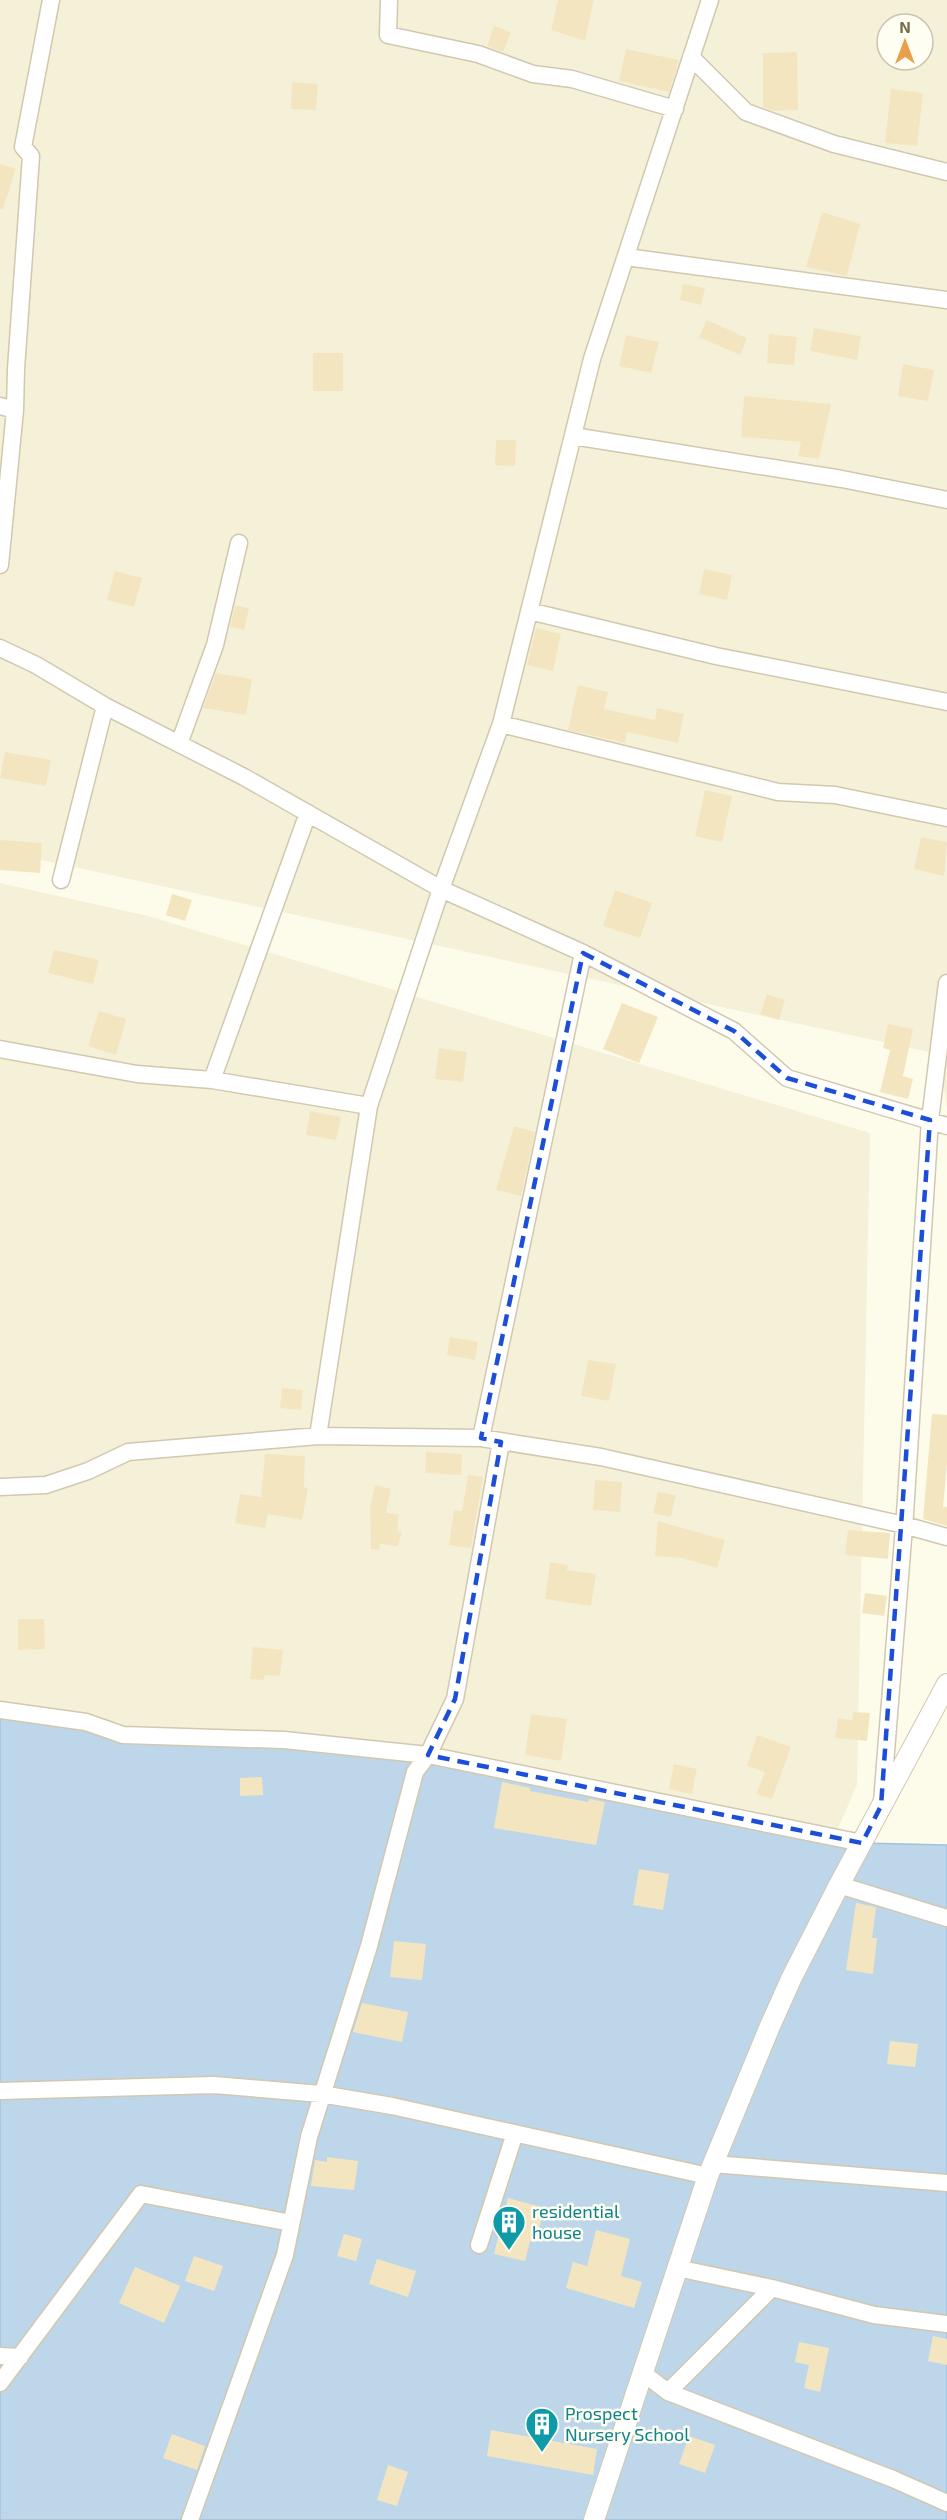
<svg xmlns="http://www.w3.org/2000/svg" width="947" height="2520" font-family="'Exo 2',sans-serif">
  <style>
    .residential { fill: #f5f1d9; fill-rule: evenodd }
    .water { fill: #bed6e9; stroke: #a3c2db; stroke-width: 1.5 }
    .building { fill: #f4e5c1 }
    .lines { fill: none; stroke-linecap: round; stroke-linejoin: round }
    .minor-casing { stroke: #d1c8af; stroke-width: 19 }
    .tertiary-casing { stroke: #d1c8af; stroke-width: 22 }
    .minor { stroke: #fff; stroke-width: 16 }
    .tertiary { stroke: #fff; stroke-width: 20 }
    .marked { fill: none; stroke: #1d4ed8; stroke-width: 4.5; stroke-dasharray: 12 8; stroke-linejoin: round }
    .labels { text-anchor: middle; stroke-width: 5; stroke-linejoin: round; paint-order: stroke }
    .culture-label { font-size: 18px; fill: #0d838f; stroke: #fffef2; text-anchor: start }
  </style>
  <rect width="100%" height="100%" fill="#fdfceb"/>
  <!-- residential -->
  <path class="residential" d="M0,0h947v1109l-9,-55 -938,-203zM887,24h36v36h-36z
    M0,883l148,33 722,217 -13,652 -189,431 -668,304z"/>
  <!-- water -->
  <path class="water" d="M0,1710l123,25 305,20 434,88 85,2v675h-947z"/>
  <!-- building -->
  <path class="building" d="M558,0h36l-9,41 -34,-11z
    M494,26l17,6 -8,20 -16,-6z
    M626,49l53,11 -10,32 -50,-11z
    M797,52l1,58 -25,1 -10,-4v-54z
    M292,82l26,2 -2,26 -25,-1z
    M891,89l32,4 -6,53 -32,-3z
    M0,164l16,5 -13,40h-3z
    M822,212l38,12 -13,52 -41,-9z
    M683,284l22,4 -4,17 -21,-5z
    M707,320l40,18 -7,17 -41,-18z
    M814,328l47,8 -4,24 -47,-9z
    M769,334l28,3 -3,28 -27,-2z
    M626,335l33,7 -8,31 -32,-7z
    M313,353h30v38h-30z
    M903,364l31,6 -6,31 -30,-5z
    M744,396l87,8 -12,55 -21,-3 3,-14 -60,-5z
    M496,440h20l-1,26 -20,-1z
    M704,569l28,6 -5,25 -28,-6z
    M115,571l27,7 -8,29 -27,-7z
    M235,605l14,3 -5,22 -14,-3z
    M536,628l25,6 -8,37 -26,-6z
    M216,673l36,6 -6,36 -43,-7z
    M578,685l30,7 -4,17 51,11 2,-12 27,6 -6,29 -51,-11 -2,11 -57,-13z
    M5,752l46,8 -5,26 -46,-8z
    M705,790l27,6 -10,46 -27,-6z
    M921,837l26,5 -3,34 -30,-7z
    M0,840l42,3 -2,30 -40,-3z
    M615,890l37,13 -12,35 -37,-12z
    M172,894l20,6 -7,21 -19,-6z
    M54,950l45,10 -6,24 -45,-11z
    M767,994l18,6 -6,20 -19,-6z
    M622,1003l36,14 -19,46 -36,-14z
    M99,1011l27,8 -10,36 -28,-9z
    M888,1024l25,5 -10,47 10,3 -5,20 -28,-7 10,-42 -7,-2z
    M439,1048l28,4 -4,30 -28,-3z
    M310,1111l31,6 -5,23 -30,-5z
    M514,1126l21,6 -14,64 -25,-6z
    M450,1337l28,5 -3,18 -28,-5z
    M588,1360l28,4 -7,37 -28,-5z
    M282,1388l21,2 -2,20 -21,-2z
    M932,1414l15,1v49l-4,43h4v19l-24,-7z
    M426,1452l36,2 -1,21 -36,-2z
    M265,1454l40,2 -1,31 4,1 -6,32 -34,-6 -3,14 -30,-5 5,-29 21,3z
    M468,1475l15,2 -12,71 -22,-3 5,-35 8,1z
    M595,1480l27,2 -2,30 -27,-2z
    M375,1485l16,4 -5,24 13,1 -2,17 5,1 -4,14 -18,-2 -1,6 -8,-1 -1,-41z
    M658,1492l18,3 -5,22 -18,-4z
    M658,1521l67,19 -8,28 -35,-10 -27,-2z
    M848,1530l42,3 -2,26 -43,-4z
    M550,1562l18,3 -1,5 29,4 -5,32 -46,-7z
    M865,1593l22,3 -3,20 -22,-3z
    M18,1619h26l1,30 -27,1z
    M253,1647l30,3 -3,26 -15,-1 -1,5 -14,-1z
    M853,1712l17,1 -3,28 -32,-3 3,-20 14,2z
    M531,1714l36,5 -6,42 -36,-6z
    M757,1735l34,12 -19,52 -16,-5 9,-22 -18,-6z
    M674,1764l23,5 -5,25 -23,-5z
    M262,1777l1,18 -23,1v-18z
    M502,1782l28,6v3l58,11 1,-3 16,3 -9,43 -102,-17z
    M639,1869l30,5 -6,36 -30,-5z
    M856,1903l20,4 -4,31h5l-4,36 -27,-4z
    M394,1941l32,3 -4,36 -32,-3z
    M362,2003l46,9 -6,30 -49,-10z
    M890,2041l28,3 -3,23 -28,-3z
    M327,2157l31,4 -4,29 -43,-4 4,-26 12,2z
    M508,2198l37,10 -10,34 -5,-1 -5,20 -31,-7z
    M596,2230l34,9 -9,37 21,6 -8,26 -68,-20 7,-26 14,4z
    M344,2234l18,5 -6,22 -19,-5z
    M194,2256l29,10 -9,25 -29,-10z
    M377,2259l39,12 -8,26 -39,-13z
    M135,2267l45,19 -16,37 -45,-20z
    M933,2336l14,3v26l-19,-4z
    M799,2342l30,6 -9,44 -16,-4 5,-23 -14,-3z
    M491,2430l106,19 -4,26 -106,-19z
    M172,2434l33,12 -8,24 -34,-12z
    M689,2436l26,9 -10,28 -26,-9z
    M388,2465l20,7 -11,34 -20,-6z"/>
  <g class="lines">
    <defs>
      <path id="minor" d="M389,0l-1,35 90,19 55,20 39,5 103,30
        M691,57l55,55 88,32 113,28
        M626,257l321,43
        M0,406l15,4
        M573,436l269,43 105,21
        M0,565l15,-155 1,-41 15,-213 -8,-9 28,-147
        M529,611l187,45 231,46
        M0,648l36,17 69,41 139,71 197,112 142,64 151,78 53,47 160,48
        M501,724l277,68 57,3 112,23
        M179,744l36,-99 24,-102
        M61,880l44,-174
        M0,1049l137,25 75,6 157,26
        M212,1080l96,-267
        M318,1436l51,-330 72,-217 60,-165 91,-365 118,-359
        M481,1438l102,-485
        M0,1487l46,-2 42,-14 40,-19 190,-16 163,2 120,19 303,68 43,12
        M0,1710l86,12 37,13 161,5 144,15 434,88
        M882,1802l23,-288 25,-394 17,-137
        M839,1885l108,33
        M0,2091l214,-6 107,9 71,12 316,70
        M713,2164l234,19
        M479,2245l36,-112
        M677,2268l95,20
        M0,2356l20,1
        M643,2373l25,19 225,87 54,24
        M0,2383l141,-189 150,29
        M668,2392l104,-104 102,27 73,9
        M190,2520l95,-265 24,-118 60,-191 46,-174 13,-17 27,-56 46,-257"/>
      <path id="tertiary" d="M594,2520l114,-344 62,-150 22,-49 47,-92 108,-201"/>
    </defs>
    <!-- minor casing -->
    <use href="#minor" class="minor-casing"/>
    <!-- tertiary casing -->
    <use href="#tertiary" class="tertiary-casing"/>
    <!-- minor -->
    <use href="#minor" class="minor"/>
    <!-- tertiary -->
    <use href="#tertiary" class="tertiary"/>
  </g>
  <!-- marked area -->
  <path class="marked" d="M583,953l151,78 53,47 143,42 -49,686 -19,37 -434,-88 27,-56 46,-257 -20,-4z"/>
  <!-- icons -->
  <defs>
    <symbol id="building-pin" viewBox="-11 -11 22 30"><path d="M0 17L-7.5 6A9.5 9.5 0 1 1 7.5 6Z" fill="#0f9aa8" stroke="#fffef2"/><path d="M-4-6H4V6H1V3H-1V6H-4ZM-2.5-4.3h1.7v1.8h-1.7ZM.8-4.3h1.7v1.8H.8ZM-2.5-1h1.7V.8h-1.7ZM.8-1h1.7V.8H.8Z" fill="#fff"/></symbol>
  </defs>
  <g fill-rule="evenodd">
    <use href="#building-pin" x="490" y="2203" width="38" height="52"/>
    <use href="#building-pin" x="523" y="2405" width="38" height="52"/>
  </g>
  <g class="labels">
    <!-- culture labels -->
    <g class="culture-label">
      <text x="532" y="2218">residential<tspan x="532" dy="21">house</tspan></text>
      <text x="565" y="2420">Prospect<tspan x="565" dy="21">Nursery School</tspan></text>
    </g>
  </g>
  <!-- north arrow -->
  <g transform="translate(905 42)"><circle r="28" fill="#fffef2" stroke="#cac3b0" stroke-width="1.5"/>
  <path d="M0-4.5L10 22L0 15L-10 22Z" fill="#ea9f4d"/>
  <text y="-9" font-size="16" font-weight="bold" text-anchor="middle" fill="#7a6a4c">N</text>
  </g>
</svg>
